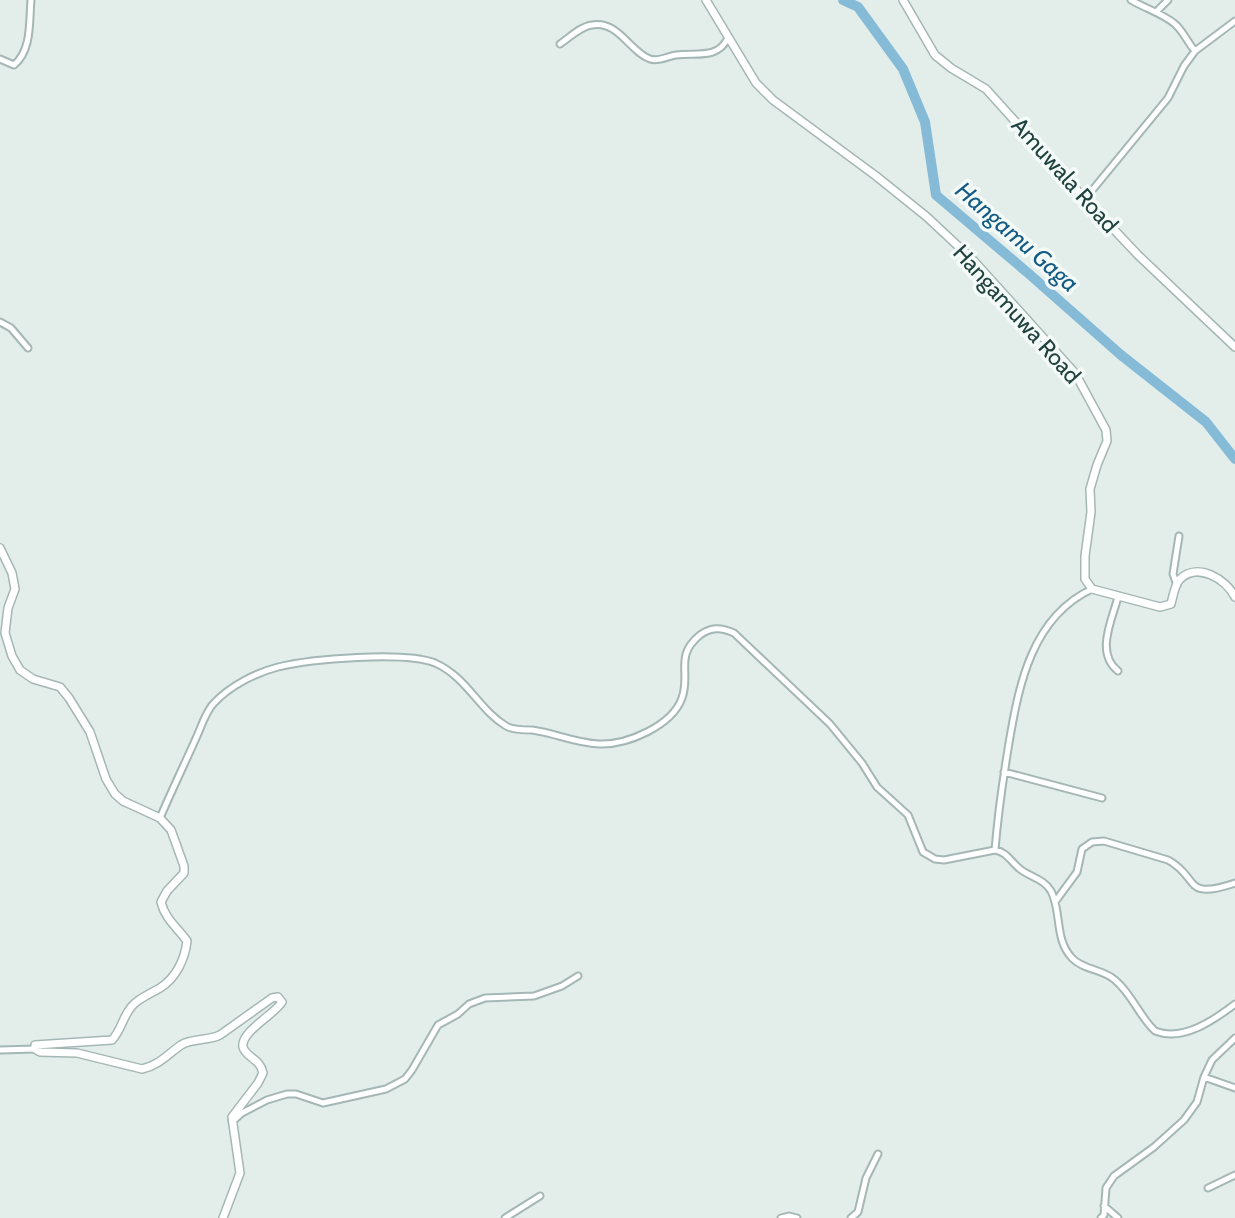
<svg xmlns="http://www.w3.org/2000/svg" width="1235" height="1218" font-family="Cabin,sans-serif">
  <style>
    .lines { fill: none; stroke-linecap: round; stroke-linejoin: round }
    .river { stroke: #86bbd8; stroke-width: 10 }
    .minor-casing { stroke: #a5b7b4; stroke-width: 9 }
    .tertiary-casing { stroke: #a5b7b4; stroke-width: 10 }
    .minor { stroke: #fff; stroke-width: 5 }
    .tertiary { stroke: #fff; stroke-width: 7 }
    .labels { text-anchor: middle; stroke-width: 7; stroke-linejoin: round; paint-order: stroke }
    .street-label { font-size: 23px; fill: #20423f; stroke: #f4faf8 }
    .water-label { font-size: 24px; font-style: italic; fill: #145b84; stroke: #f4faf8 }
  </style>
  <rect width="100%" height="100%" fill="#e3eeeb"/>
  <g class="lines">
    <!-- river -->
    <path class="river" d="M843,0l15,7 45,62 22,53 11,73 92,78 93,82 85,67 29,37"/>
    <defs>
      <path id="minor" d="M1131,0c15,9 31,13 44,24 8,7 13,19 20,27
        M1156,12l12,-12
        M560,44c9,-6 21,-18 32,-19 26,-5 38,27 58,34 9,3 18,-3 26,-4 20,-3 41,5 52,-17
        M0,59l14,6c18,-15 15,-43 17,-65
        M1085,199l83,-101 16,-32 11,-15 40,-30
        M0,322l11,6 17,20
        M1177,585l-4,-11 6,-38
        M1118,671c-23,-18 -6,-51 0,-74
        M1004,772l98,26
        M160,818c12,-28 25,-55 37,-82 5,-11 9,-25 17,-33 16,-17 41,-30 64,-36 33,-8 126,-16 157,-4 32,14 44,47 71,63 7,4 18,4 26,4 23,3 43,13 67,14 28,1 73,-18 83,-46 9,-25 -8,-42 18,-63 11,-8 21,-8 34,-2l96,91 32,39 15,24 31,28 15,37 12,7 9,1 51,-10
        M995,850c12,2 16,12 25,19 10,8 24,10 31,22 11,21 3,48 21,67 11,12 31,11 43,22 17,14 24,36 40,51 28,11 59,-11 80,-27
        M995,850c3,-37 8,-71 14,-107 10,-59 23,-126 83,-154
        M1055,902l22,-30 5,-23 10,-7 12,-1 64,19c32,17 14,41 67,23
        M0,1050l35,-1
        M1204,1077l31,11
        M232,1122l10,-9 25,-13 20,-6h9l27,9 63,-14 19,-10 7,-9 26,-45 20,-11 11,-10 16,-6 49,-2 28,-10 16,-10
        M1208,1188l27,-13
        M1104,1206l14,12
        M505,1218l35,-22
        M781,1218l8,-2 8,2
        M851,1218l7,-6 8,-34 12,-24
        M1101,1218l3,-3 2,-27 8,-12 40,-29 30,-27 13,-18 7,-25 8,-17 23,-22"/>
      <path id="tertiary" d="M706,0l50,83 17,17 103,76 51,41 47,44 101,112 31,57 1,11 -10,24 -7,24 1,23 -6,44v23l7,10 68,18 11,-3c2,-8 4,-20 9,-25 18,-17 46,0 55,18
        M903,0l32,55 16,13 35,21 99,110 53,56 97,92
        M0,548l12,25 3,16 -7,19 -3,25 7,23 8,14 13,9 27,8 9,11 21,34 16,47 9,15 8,7 37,17 11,12 13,36v7l-17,18 -6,11c4,17 16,25 26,39 -2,18 -11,37 -27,47 -10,6 -21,10 -28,18 -9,10 -11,25 -20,34l-77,5v4l5,3 37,1 65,16c16,-3 26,-15 39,-24 11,-7 27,-4 39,-10l52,-37 6,-1 4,5c-7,12 -42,30 -39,45 3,11 17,11 20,26l-5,10 -26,34 8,56 -17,45"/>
    </defs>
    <!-- minor casing -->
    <use href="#minor" class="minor-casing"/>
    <!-- tertiary casing -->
    <use href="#tertiary" class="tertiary-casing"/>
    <!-- minor -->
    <use href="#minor" class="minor"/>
    <!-- tertiary -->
    <use href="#tertiary" class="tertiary"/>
  </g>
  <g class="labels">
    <!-- street labels -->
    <g class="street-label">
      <text transform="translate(1065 175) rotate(48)" y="8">Amuwala Road</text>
      <text transform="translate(1017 314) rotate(48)" y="8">Hangamuwa Road</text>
    </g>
    <!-- water labels -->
    <g class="water-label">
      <text transform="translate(1017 237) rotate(41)" y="8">Hangamu Gaga</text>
    </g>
  </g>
</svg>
